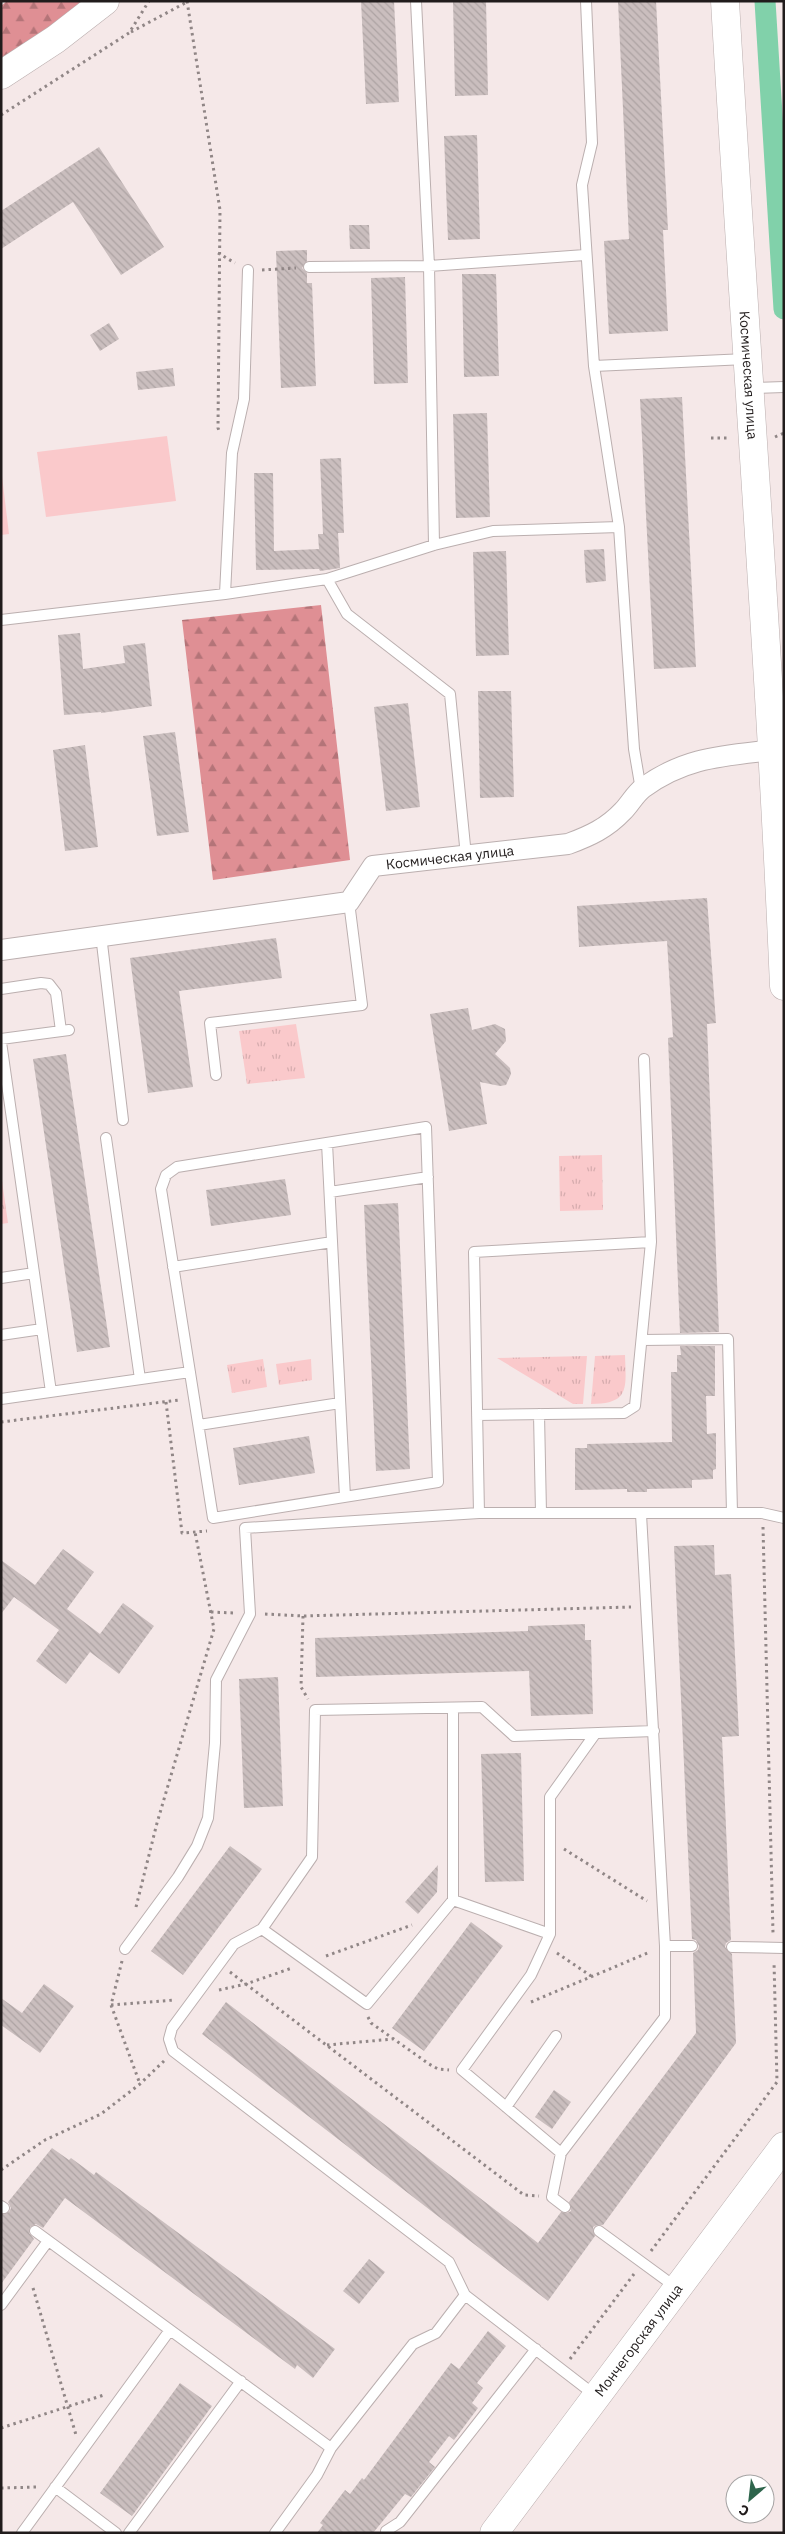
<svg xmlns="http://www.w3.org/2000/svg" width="785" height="2534" font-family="'IBM Plex Sans',sans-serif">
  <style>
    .green { fill: #fac9cb }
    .forest { fill: url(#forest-firs) }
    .park { fill: url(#park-tufts) }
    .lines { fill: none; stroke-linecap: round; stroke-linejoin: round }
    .canal { stroke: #81d1aa; stroke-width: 21 }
    .building { fill: url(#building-back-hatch) }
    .lane-casing { stroke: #bbafaf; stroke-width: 12 }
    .street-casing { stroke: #bbafaf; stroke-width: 22 }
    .secondary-casing { stroke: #bbafaf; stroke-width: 29 }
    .path { stroke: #908686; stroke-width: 3; stroke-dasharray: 2.5 4; stroke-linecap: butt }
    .lane { stroke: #fff; stroke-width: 10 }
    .street { stroke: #fff; stroke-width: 20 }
    .secondary { stroke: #fff; stroke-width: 28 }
    .labels { text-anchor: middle; stroke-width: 4; stroke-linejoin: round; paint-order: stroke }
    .street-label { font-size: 14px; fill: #211c1c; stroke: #fff }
  </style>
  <defs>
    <pattern id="forest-firs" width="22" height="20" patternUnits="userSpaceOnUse" patternTransform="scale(1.25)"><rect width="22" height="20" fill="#df8f94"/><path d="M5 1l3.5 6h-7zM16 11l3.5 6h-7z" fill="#b47478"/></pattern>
    <pattern id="park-tufts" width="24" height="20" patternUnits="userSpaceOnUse" patternTransform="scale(1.25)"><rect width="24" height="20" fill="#fac9cb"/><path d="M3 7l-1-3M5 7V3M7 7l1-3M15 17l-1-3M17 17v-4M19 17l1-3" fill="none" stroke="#d6acae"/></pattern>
    <pattern id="building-back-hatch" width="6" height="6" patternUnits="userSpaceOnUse" patternTransform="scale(1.25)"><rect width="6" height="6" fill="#cabebe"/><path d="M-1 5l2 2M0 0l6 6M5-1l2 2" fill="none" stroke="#ada3a3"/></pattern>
  </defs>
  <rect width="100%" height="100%" fill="#f5e8e8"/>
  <!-- green -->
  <path class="green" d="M167,436l9,65 -130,16 -9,-65z
    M1,468l8,66 -8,1z"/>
  <!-- forest -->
  <path class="forest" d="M7,1h79l-85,61v-56z
    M321,605l29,255 -137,20 -31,-260z"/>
  <!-- park -->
  <path class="park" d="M296,1024l9,54 -58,6 -8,-53z
    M602,1155l1,55 -43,1 -1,-55z
    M1,1174l7,49 -7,1z
    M625,1355c1,33 5,49 -34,49l4,-48z
    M587,1356l-4,48h-10l-76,-46z
    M263,1359l4,28 -35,6 -5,-28z
    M311,1359l1,21 -33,5 -3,-21z"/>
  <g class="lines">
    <!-- canal -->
    <path class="canal" d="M765,1l19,308"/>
  </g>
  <!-- building -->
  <path class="building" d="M361,1h33l5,101 -33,2z
    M453,1h33l2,94 -33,1z
    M618,1h38l12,229h-5l5,101 -59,3 -5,-93 25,-2z
    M477,135l3,104 -32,1 -4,-104z
    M99,147l65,100 -43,28 -48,-73 -72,47v-38z
    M349,225h20l1,24h-20z
    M307,250v11l-5,7 5,5v10h5l4,103 -35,2 -5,-137z
    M462,274h34l3,102 -35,1z
    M405,277l3,106 -34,1 -3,-106z
    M109,323l10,16 -19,12 -10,-16z
    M173,368l2,18 -37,4 -2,-18z
    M682,397l14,270 -42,2 -14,-270z
    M487,413l3,104 -34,1 -3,-104z
    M341,458l3,75h-6l2,35 -20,3 -1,-2 -63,1 -2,-97h19l1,78 45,-2 -1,-15h5l-3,-75z
    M604,549l2,32 -20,2 -2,-33z
    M506,551l3,104 -33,1 -3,-104z
    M80,633l3,36 42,-6 -2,-17 22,-3 7,63 -51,7v-1l-37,3 -6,-80z
    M478,691h33l3,106 -34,1z
    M408,703l12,104 -34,4 -12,-104z
    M175,732l14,100 -32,4 -14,-100z
    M85,745l13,102 -33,4 -12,-101z
    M707,898l9,125 -9,1 12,308 -39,1 -12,-295 5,-1 -6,-96 -88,6 -2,-41z
    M276,938l6,40 -103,13 14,96 -45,6 -18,-135z
    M468,1008l4,22 23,-6 10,5 1,12 -11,13 15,14 1,6 -5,11 -6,1 -20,-4 7,42 -38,7 -19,-117z
    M66,1054l44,293 -33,5 -44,-293z
    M285,1179l6,36 -80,11 -5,-36z
    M398,1203l12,266 -34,2 -12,-266z
    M680,1346h35v50h-9l1,38 9,-1v36l-3,1v9l-21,1v8l-45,1v3h-20v-3l-52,1v-42h12v-4l85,-2 -1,-70h6v-17h4z
    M309,1436l6,37 -76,12 -6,-37z
    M714,1545l1,30 16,-1 8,162 -17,1 9,203 -5,3 -1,4 7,7 4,89 -133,182h-6l-4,2 2,9 -47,65 -346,-267 24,-32 312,241 23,-31 6,1 4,-2 -2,-9 127,-169 -3,-80 5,-3 1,-4 -3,-6 -4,-1 -18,-393z
    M63,1549l31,23 -27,37 33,25 23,-31 31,23 -35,48 -29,-22 -24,32 -30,-23 23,-31 -45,-33 -13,17v-54l34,25z
    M585,1624v16h6l2,74 -62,2 -2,-45 -213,6 -1,-39 213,-7v-5z
    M278,1677l5,129 -39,2 -5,-129z
    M521,1753l3,128 -39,1 -4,-128z
    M230,1846l32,23 -79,106 -32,-24z
    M438,1865l-1,27 -19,22 -13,-12z
    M471,1922l32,24 -79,105 -32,-23z
    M44,1984l30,22 -34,47 -39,-28v-27l21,15z
    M554,2090l17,12 -19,27 -17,-12z
    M52,2148l17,12 2,-2 23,17 2,-3 239,177 -22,29 -16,-13 -2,4 -230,-171 -22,30 -7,-4 -6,3 -1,6 5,6 -33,45v-70l8,-2 2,-4 -3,-6z
    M369,2259l16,13 -26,32 -16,-13z
    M488,2331l18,15 -29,37 6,5 -11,15 6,5 -24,32 -5,-4 -20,26 6,5 -24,30 -6,-3 -32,39h-56l6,-8 -3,-2 25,-33 5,4 12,-16 2,2 87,-117 8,6z
    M180,2383l32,23 -80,110 -32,-23z"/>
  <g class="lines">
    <defs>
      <path id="lane" d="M416,1l13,265 5,279
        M586,1l6,142 -10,42 12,181 152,-7
        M309,267l120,-1 156,-11
        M594,366l25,161 15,222 7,41
        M751,388l33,-1
        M327,579l20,35 103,80 16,162
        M225,594l7,-141 12,-54 4,-129
        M1,620l224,-26 102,-15 107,-34 59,-14 126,-4
        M101,935l22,185
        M1,989l40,-6 8,1 7,9 5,38
        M1,1039l68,-9
        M1,1042l50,350
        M216,1075l-6,-52 152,-18 -13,-103
        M426,1127l12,355 -225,36 -52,-329 5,-14 11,-8z
        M106,1138l34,241
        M327,1143l18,354
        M330,1192l98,-15
        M173,1267l159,-25
        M1,1278l33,-5
        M1,1335l41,-6
        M642,1340l86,-1 4,174
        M1,1399l189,-27
        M539,1414l2,99
        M477,1415l147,-2 11,-7 16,-164 -7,-183
        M199,1425l141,-22
        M479,1513l-5,-261 177,-10
        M453,1708v192
        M262,1929l-28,15 -62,84 -3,11 4,12 276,211 16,33 131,101
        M550,1934l-97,-34 -86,104 -105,-75 50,-72 3,-147 167,-3 32,29 140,-5
        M665,1946h27
        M732,1947l52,1
        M125,1949l53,-72 19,-31 11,-28 7,-75 1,-63 34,-66 -5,-86 234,-15h283l22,5
        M506,2107l50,-71
        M561,2153l-99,-83 69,-95 19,-41v-137l45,-63
        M1,2206l3,2
        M565,2207l-13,-10 9,-44 104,-136v-71l-24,-432
        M35,2231l296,217
        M599,2231l78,57
        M1,2305l47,-64
        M55,2487l61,46
        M386,2531l14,-9 136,-173
        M22,2533l148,-203
        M129,2533l112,-152
        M275,2533l42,-58 14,-27 82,-104 23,-11 29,-38"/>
      <g id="street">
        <path id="s1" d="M1,950l348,-48 24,-36 195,-22c22,-8 39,-16 55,-33 7,-7 12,-17 20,-23 42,-31 80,-32 130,-38"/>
      </g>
      <g id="secondary">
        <path id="s2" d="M725,1c19,329 45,657 59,985"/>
        <path d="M1,75l55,-36 49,-38"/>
        <path id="s3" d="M494,2533l290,-387"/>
      </g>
    </defs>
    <!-- lane casing -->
    <use href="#lane" class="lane-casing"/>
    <!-- street casing -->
    <use href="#street" class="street-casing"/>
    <!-- secondary casing -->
    <use href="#secondary" class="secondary-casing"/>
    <!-- path -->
    <path class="path" d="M187,1l33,209 -2,218 2,5
      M131,32l56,-30
      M1,115l128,-82 20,-32
      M218,253l17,10
      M262,270l34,-2
      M775,437l9,-4
      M711,438h18
      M166,1402l16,131 25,-2
      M1,1422l178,-22
      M763,1527l10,406
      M211,1612l23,1
      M265,1614l38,2 328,-9
      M303,1616l-2,71 7,12
      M564,1849l83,52
      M136,1907l21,-84 57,-194 -19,-97
      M557,1953l34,23
      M326,1956l86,-31
      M122,1961l-11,44 29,79
      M230,1972l294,223 15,1
      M219,1990l27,-6 46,-16
      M531,2002l119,-50
      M111,2005l63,-5
      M368,2017l3,6 58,41 9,5 11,1
      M327,2045l66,-6
      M1,2170l44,-30 56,-26 39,-30 24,-23
      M651,2251l126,-169 -3,-120
      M33,2288l43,147
      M570,2359l64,-85
      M1,2428l103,-33
      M1,2488l37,-1"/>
    <!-- lane -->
    <use href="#lane" class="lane"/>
    <!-- street -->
    <use href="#street" class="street"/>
    <!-- secondary -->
    <use href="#secondary" class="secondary"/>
  </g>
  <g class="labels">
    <!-- street labels -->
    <g class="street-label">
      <text dy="5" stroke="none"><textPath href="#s2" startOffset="375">Космическая улица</textPath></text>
      <text dy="5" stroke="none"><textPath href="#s1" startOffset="472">Космическая улица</textPath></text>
      <text dy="5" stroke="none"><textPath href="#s3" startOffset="241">Мончегорская улица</textPath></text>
    </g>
  </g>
  <!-- border -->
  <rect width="785" height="2534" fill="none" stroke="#211c1c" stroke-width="5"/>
  <!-- north arrow -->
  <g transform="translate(750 2499) rotate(208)"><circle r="24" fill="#ffffff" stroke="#a6a4a4"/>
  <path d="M0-4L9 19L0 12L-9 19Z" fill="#2e654c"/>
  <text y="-8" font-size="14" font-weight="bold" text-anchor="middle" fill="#211c1c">С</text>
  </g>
</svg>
